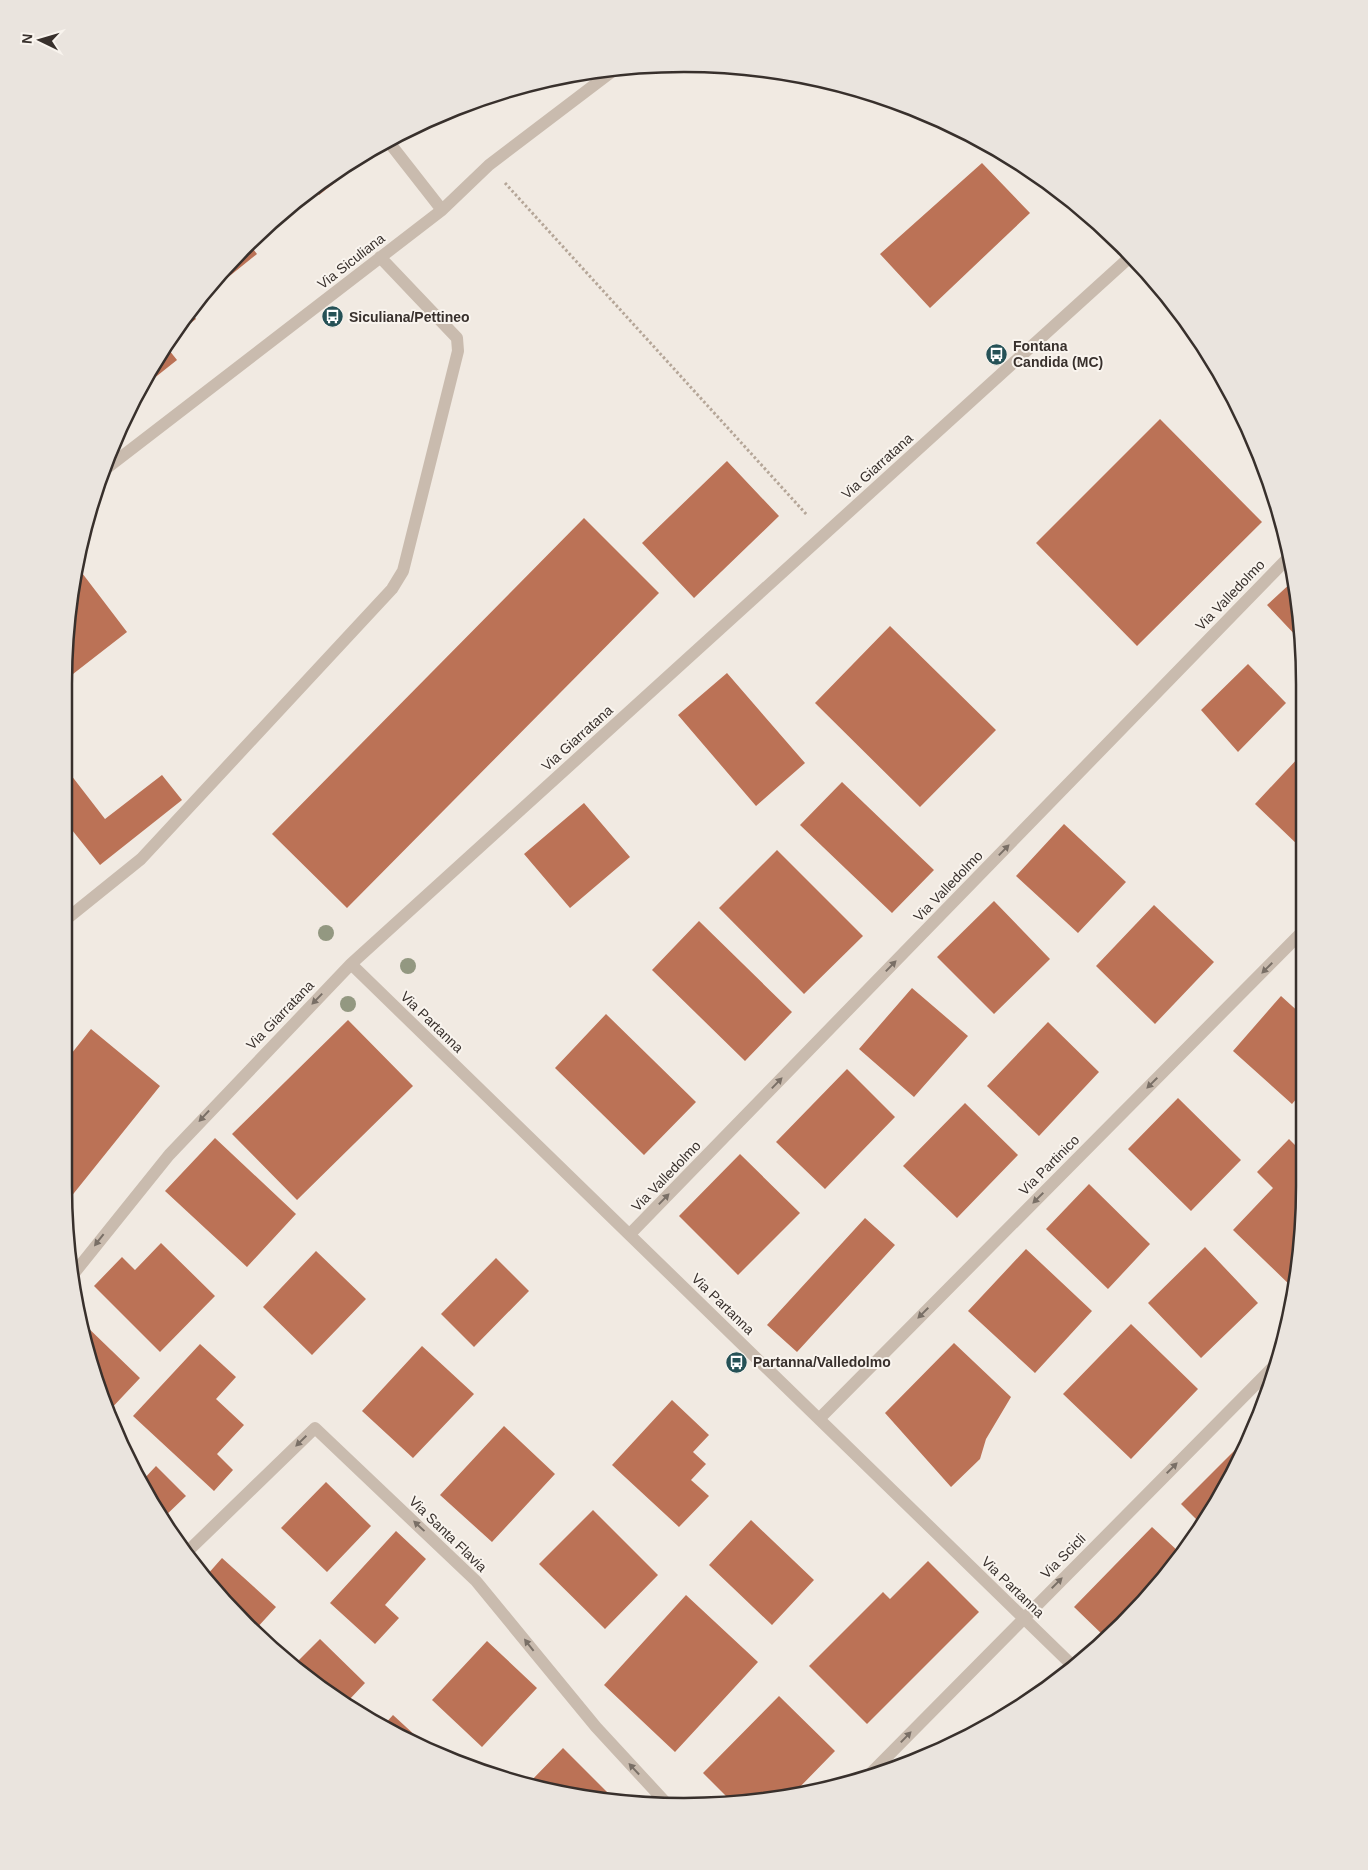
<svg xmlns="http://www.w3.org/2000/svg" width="1368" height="1870" font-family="Helvetica,sans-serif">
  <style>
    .building { fill: #bb7256 }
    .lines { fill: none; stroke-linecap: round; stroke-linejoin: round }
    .path { stroke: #b5a698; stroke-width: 3; stroke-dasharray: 2.5 2.5; stroke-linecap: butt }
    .minor { stroke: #c9bbae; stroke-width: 12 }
    .tree { fill: #939881 }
    .oneway { fill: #796f66 }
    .labels { text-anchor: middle; stroke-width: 4; stroke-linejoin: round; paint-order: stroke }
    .street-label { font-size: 14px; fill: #38302c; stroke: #f9f4ee }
    .poi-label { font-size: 14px; font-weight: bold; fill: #38302c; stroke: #f9f4ee; text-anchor: start }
    .rim { fill: none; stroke: #38302c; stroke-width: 2.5 }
  </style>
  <rect width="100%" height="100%" fill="#f1eae2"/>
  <!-- building -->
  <path class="building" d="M472,104l-16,13 -4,-5z
    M982,163l48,50 -100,95 -50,-54z
    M333,175l4,6 -18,14 -6,-7z
    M250,245l7,9 -56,45 17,-24z
    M190,311l6,8 -28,21z
    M165,345l12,15 -34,27 14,-26z
    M1160,419l102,103 -125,124 -101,-103z
    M727,461l52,55 -85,82 -52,-55z
    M584,518l75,75 -312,315 -75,-74z
    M79,569l48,63 -63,49 12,-93z
    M1293,581l6,22v36l-32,-34z
    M890,626l106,104 -76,77 -105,-104z
    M1248,664l38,39 -48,49 -37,-42z
    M727,673l78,90 -49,43 -78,-91z
    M1300,756v91l-45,-43z
    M64,766l41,53 57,-44 20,25 -82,65 -36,-45z
    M842,782l92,88 -42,43 -92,-88z
    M584,803l46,54 -60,51 -46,-54z
    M1064,824l62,58 -48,51 -62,-57z
    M777,850l86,86 -59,58 -85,-86z
    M994,901l56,58 -56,55 -57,-57z
    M1154,905l60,57 -59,62 -59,-58z
    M699,921l93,91 -47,49 -93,-91z
    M912,988l56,48 -54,61 -55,-48z
    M1281,996l21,19v77l-10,12 -59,-53z
    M606,1014l90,88 -52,53 -89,-87z
    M348,1020l65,66 -116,114 -65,-66z
    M1048,1022l51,50 -60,64 -52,-50z
    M91,1029l69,57 -94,117 -2,-17v-123z
    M847,1069l48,48 -70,72 -49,-47z
    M1178,1098l63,62 -50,51 -63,-62z
    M965,1103l53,52 -61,63 -54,-52z
    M215,1138l81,76 -49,53 -82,-76z
    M1289,1139l13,13 1,64 -5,5 5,6 -10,61 -60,-58 40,-42 -16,-16z
    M740,1154l60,59 -62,62 -59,-59z
    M1089,1184l61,60 -42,45 -62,-60z
    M865,1218l30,27 -98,107 -30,-27z
    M161,1243l54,53 -55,56 -66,-66 28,-29 13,13z
    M1205,1247l53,56 -57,55 -53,-55z
    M1026,1249l66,62 -57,62 -67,-62z
    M316,1251l50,48 -54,56 -49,-48z
    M496,1258l33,33 -55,56 -33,-33z
    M82,1322l58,56 -33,35 -22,-66z
    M1131,1324l67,65 -67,70 -68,-65z
    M954,1343l57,54 -25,42 -6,20 -29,28 -66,-74z
    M200,1344l36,33 -20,22 28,26 -27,29 16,16 -19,21 -81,-75z
    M422,1346l52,48 -61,64 -51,-47z
    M672,1400l37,35 -16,17 13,12 -15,16 18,16 -30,31 -67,-62z
    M504,1426l51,48 -63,68 -52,-47z
    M1240,1445l4,5 -4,11 -41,61 -18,-18z
    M156,1466l30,30 -24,23 -20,-38z
    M326,1482l45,44 -44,46 -46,-44z
    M593,1510l65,65 -53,54 -66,-65z
    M751,1520l63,60 -42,45 -63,-60z
    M1152,1527l27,25 -28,43 -46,42 -31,-30z
    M396,1531l30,28 -41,46 14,13 -24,26 -45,-41z
    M222,1558l54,49 -21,23 -48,-55z
    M928,1561l51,51 -112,112 -58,-58 74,-74 7,7z
    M686,1595l72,67 -83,90 -71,-67z
    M320,1639l45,44 -17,18 -54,-36z
    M487,1641l50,47 -55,59 -50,-47z
    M779,1696l56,55 -41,42 -29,8 -32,2 -30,-30z
    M393,1715l37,34 -20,-7 -26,-17z
    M563,1748l52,52 -52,-6 -34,-11z"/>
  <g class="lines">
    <!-- path -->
    <path class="path" d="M505,183l302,332"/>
    <!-- minor -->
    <path class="minor" d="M388,141l54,69
      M103,471l339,-261 47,-45 125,-95
      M64,921l77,-62 251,-270 11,-18 55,-220 -1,-13 -77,-81
      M351,964l723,703
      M630,1234l657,-675
      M75,1272l94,-117 182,-191 779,-707
      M819,1419l482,-486
      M187,1552l128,-124 161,153 120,146 72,78
      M872,1772l405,-409"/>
  </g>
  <!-- trees -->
  <g class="tree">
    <circle cx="326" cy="933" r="8"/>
    <circle cx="408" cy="966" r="8"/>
    <circle cx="348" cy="1004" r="8"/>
  </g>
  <!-- one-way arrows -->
  <defs><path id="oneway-solid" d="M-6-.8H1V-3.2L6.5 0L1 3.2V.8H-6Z" transform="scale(1.25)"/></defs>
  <g class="oneway">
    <use href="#oneway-solid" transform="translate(1004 850) rotate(-46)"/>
    <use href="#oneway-solid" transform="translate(891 966) rotate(-46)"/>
    <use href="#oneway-solid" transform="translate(1267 968) rotate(135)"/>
    <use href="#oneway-solid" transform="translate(317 999) rotate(134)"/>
    <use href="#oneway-solid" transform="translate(777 1083) rotate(-46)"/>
    <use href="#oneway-solid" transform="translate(1152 1083) rotate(135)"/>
    <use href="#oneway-solid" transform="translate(204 1116) rotate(133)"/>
    <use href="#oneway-solid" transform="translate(1038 1198) rotate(135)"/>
    <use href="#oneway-solid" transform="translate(664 1199) rotate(-46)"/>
    <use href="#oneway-solid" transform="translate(99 1240) rotate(128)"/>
    <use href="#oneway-solid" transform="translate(923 1313) rotate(135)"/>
    <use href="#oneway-solid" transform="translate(301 1441) rotate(136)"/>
    <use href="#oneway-solid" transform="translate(1172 1468) rotate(-45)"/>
    <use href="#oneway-solid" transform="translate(419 1526) rotate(-137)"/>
    <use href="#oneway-solid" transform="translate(1057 1583) rotate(-45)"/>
    <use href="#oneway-solid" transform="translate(529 1645) rotate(-128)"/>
    <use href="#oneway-solid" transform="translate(906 1737) rotate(-46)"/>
    <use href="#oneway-solid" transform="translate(634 1769) rotate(-133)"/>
  </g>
  <!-- icons -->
  <defs>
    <symbol id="bus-disc" viewBox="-11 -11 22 22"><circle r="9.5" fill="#255156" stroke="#f9f4ee"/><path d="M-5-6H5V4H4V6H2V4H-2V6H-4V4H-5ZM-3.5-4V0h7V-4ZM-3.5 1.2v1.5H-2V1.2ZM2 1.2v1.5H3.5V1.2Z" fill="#fff"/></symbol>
  </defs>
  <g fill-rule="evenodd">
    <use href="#bus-disc" x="320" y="304" width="25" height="25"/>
    <use href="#bus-disc" x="984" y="342" width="25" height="25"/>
    <use href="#bus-disc" x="724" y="1350" width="25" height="25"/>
  </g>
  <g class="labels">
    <!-- street labels -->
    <g class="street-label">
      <text transform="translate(351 261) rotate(-38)" y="5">Via Siculiana</text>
      <text transform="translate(877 466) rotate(-42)" y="5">Via Giarratana</text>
      <text transform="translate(1230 595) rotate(-46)" y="5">Via Valledolmo</text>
      <text transform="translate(577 738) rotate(-42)" y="5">Via Giarratana</text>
      <text transform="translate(948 886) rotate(-46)" y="5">Via Valledolmo</text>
      <text transform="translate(280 1015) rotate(-46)" y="5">Via Giarratana</text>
      <text transform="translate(432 1022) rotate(44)" y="5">Via Partanna</text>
      <text transform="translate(1049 1165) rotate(-45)" y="5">Via Partinico</text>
      <text transform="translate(666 1176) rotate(-46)" y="5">Via Valledolmo</text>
      <text transform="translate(723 1304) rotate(44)" y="5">Via Partanna</text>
      <text transform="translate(448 1534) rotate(44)" y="5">Via Santa Flavia</text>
      <text transform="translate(1063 1556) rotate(-45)" y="5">Via Scicli</text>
      <text transform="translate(1013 1587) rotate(44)" y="5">Via Partanna</text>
    </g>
    <!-- poi labels -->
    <g class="poi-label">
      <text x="349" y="322">Siculiana/Pettineo</text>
      <text x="1013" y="351">Fontana<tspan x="1013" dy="16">Candida (MC)</tspan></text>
      <text x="753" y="1367">Partanna/Valledolmo</text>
    </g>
  </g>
  <!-- crop -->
  <path d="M0 0H1368V1870H0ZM684 72H684A612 612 0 0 1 1296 684V1186A612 612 0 0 1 684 1798H684A612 612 0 0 1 72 1186V684A612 612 0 0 1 684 72Z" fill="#eae4de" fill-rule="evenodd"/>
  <path class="rim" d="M684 72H684A612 612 0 0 1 1296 684V1186A612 612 0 0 1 684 1798H684A612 612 0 0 1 72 1186V684A612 612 0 0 1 684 72Z"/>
  <!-- north arrow -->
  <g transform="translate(40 40) rotate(275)" stroke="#f9f4ee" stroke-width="4" paint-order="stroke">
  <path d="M0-4L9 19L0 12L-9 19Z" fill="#38302c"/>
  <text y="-8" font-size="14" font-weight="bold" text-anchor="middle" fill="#38302c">N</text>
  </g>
</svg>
